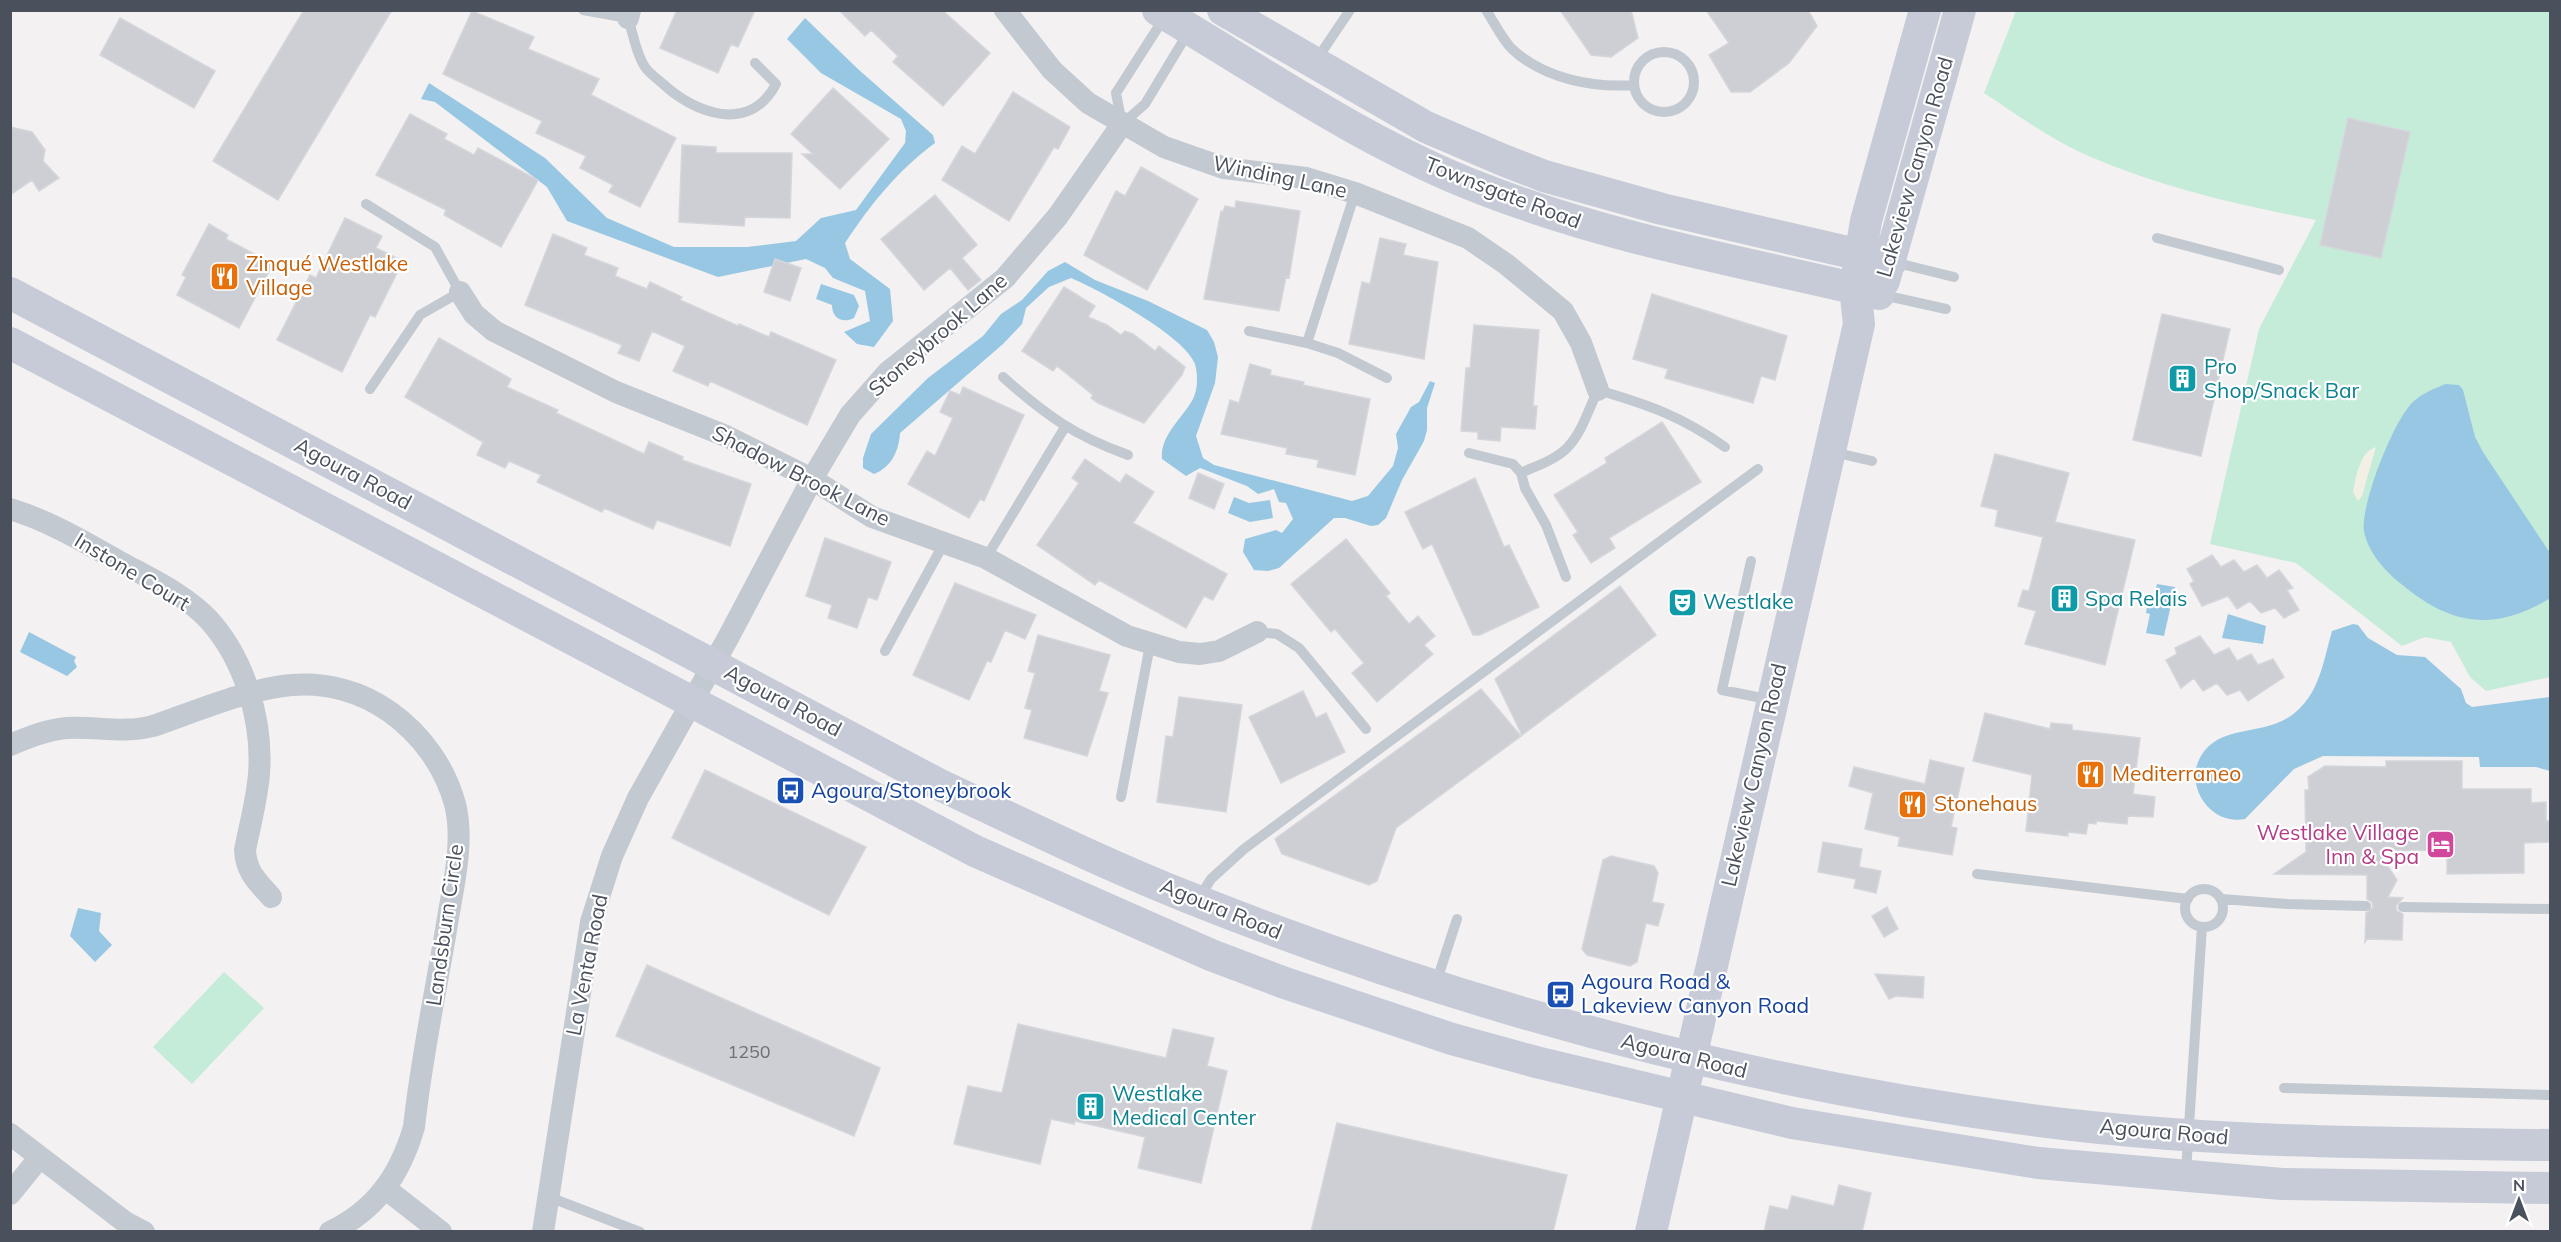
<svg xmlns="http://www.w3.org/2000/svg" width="2561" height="1242" font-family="Mulish,sans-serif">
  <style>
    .green { fill: #c5ebd9 }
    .sand { fill: #f2efe4 }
    .water { fill: #97c7e2 }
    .building { fill: #cecfd4; stroke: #d5d6db; stroke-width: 1.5 }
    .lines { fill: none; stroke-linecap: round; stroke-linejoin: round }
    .lane { stroke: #c3c9d0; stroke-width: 10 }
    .street { stroke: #c3c9d0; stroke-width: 22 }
    .secondary { stroke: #c6cbd7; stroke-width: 32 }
    .labels { text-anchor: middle; stroke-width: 4.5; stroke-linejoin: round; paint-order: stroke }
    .number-label { font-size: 18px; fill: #6c707a }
    .street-label { font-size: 21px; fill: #4b515c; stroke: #fff }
    .food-label { font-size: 21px; fill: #c56008; stroke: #fff; text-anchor: start }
    .culture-label { font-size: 21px; fill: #0d838f; stroke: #fff; text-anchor: start }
    .transit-label { font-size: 21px; fill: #164399; stroke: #fff; text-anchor: start }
    .hotel-label { font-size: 21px; fill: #b23c85; stroke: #fff; text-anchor: end }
  </style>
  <rect width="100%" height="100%" fill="#f3f1f1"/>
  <!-- green -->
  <path class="green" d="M2016,11h534v666l-64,14 -16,-14 -19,-35 -26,-5 -23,9 -106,-83 -86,-19 49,-215 57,-109c-77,-15 -153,-32 -225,-63 -38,-16 -72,-41 -107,-64z
    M224,972l40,36 -72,76 -39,-37z"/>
  <!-- sand -->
  <path class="sand" d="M2376,447l-14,49 -4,5 -5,-9c3,-15 7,-41 23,-45z"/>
  <!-- water -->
  <path class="water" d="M805,18l54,52 74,65 2,8c-38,28 -64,61 -90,100l5,16 40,30 3,32 -19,26 -17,-3 -13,-12 26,-11 -5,-30 -32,-13 -8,-10 -19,-9 -88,18 -151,-56 -20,-34 -112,-85 -14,-3 8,-16 116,75 62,60 67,29h73l49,-6 25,-23 35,-8 49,-67 1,-12 -5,-12 -80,-46 -34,-34z
    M1065,262l30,18 53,21 59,29 7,12 4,15 -3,26 -19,53 7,22 11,7 138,36 16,-5 25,-30 5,-18 -2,-14 15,-27 8,-5 11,-21 5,2 -8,25v22l-3,11 -22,39 -16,38 -8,7 -7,1 -26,-8h-11l-55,50 -11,3 -14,-1 -11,-18 2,-13 31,-9 6,3 11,-14 -7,-16 -7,-1 -5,-13 -16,5 -11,-8 -47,-18 -14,8 -24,-17c-2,-24 20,-40 31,-60 5,-10 5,-24 2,-35 -9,-27 -97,-75 -124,-86l-22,9 -23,21 -4,16 -19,20 -103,89c-1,17 -8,34 -26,41l-11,-6v-10l8,-24 57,-56 55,-42 18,-22 21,-14 26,-29z
    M821,284l33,11 5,11 -5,12c-12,6 -22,0 -22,-13l-16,-6z
    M2446,384l13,1 4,5 12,47 8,15 67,101 -1,46c-58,34 -100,25 -149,-16 -16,-13 -32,-31 -36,-52 -4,-25 30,-113 50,-130 9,-8 21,-13 32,-17z
    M1234,497l15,6 21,-3 3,18 -23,4 -22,-9z
    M2157,584l18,3 -11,49 -18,-3 4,-19 -4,-1 2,-11h5z
    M2228,614l38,12 -3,18 -41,-6z
    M2353,624l5,1 10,13 29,17 28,2 36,32 5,14 6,4 78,-10v74l-14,-4h-56l-1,-10 -156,-1 -29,13 -49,50c-34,7 -62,-33 -44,-63 21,-35 67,-17 97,-46 22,-20 26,-51 34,-79z
    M29,632l47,25 -2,4 3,6 -10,9 -47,-24z
    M78,908l23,5 -2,18 13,14 -17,17 -25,-26z"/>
  <!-- building -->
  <path class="building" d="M304,10h88l-114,190 -65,-39z
    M677,10h78l-17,37 -7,-3 -13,29 -58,-25z
    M839,10h103l48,43 -47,53 -50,-44 5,-6 -27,-26 -6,6z
    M1560,10h71l7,28 -27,19 -20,-2z
    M1706,10h102l9,16 -28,37 -39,29h-19l-22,-37 20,-12z
    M472,11l62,26 -6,12 71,30 -8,16 85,43 -36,69 -31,-15 4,-7 -33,-17 6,-12 -50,-23 6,-12 -99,-47z
    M120,18l95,53 -21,37 -94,-53z
    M833,88l56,51 -49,50 -38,-35h11l-22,-20z
    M1013,92l57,35 -12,22 -4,-2 -45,74 -67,-41 20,-34 13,8z
    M410,114l37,20 -3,5 30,16 4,-7 60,32 -37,67 -57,-32 2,-5 -70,-35z
    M2348,118l62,14 -29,126 -61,-13z
    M10,127l22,5 13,18 -2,11 16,17 -20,13 -7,-11 -22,15z
    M682,145l34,2v6h76l-2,65 -45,-1 -1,9 -65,-4z
    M1141,167l57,32 -51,91 -63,-35 32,-64 9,5z
    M935,195l42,50 -15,13 19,22 -13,10 -18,-22 -26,22 -43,-51z
    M1236,201l64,10 -11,67 -3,-1 -7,34 -75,-12 17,-88 2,1 2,-6 10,2z
    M345,218l37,18 -6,12 27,13 -28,56 -5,-2 -28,57 -65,-32 33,-65 6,3z
    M209,224l19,11 -2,4 47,25 -34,64 -62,-33 9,-18 -4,-2z
    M553,234l34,14 -3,7 34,13 -3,8 32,13 3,-7 32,15 -2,3 58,26 1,-2 30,13 2,-5 65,28 -29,65 -97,-44 -2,5 -35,-15 12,-25 -33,-15 -13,30 -21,-8 4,-8 -97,-40z
    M1380,238l26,6 -3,11 35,7 -14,97 -75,-15 13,-62 8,2z
    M775,259l26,9 -11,33 -26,-9z
    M1064,287l31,19 -7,11 19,8 14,10 4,-4 8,3 22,17 4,-5 26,21 -3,8 -38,48 -46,-20 -7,-5 2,-3 -36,-29 -4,5 -31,-20z
    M1652,294l135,42 -12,44 -14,-4 -8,27 -88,-25 3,-9 -35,-10z
    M2162,314l68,15 -29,127 -68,-16z
    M1474,325l65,5 -6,76h4l-2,23 -34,-2 -1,14 -22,-2v-7l-17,-1 5,-63h4z
    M439,338l72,41 -4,8 51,23 -2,3 88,41 5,-12 34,15 -1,3 69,24 -21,62 -73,-26 -4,9 -49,-21 -2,4 -65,-30 4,-7 -32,-14 -4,7 -28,-13 6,-13 -78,-45z
    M1250,364l21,6 -1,5 34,7 -1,3 67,14 -15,76 -38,-8 2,-7 -33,-6 1,-6 -66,-14 9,-34 9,3z
    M963,387l61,28 -40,86 -4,-2 -11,19 -61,-34 19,-33 8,5 18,-38 -13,-6 10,-21 10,4z
    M1662,422l39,60 -92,56 6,10 -24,15 -18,-28 5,-3 -24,-37 53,-32 -2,-5z
    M1995,454l74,19 -14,49 80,18 -30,125 -80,-21 11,-33 -18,-5 5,-16 6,1 14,-54 -48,-11 3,-16 -17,-4z
    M1085,459l35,24 6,-9 28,18 -21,31 94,51 -14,26 -9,-4 -18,32 -87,-48 -4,5 -58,-40 42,-62 -7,-5z
    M1198,473l26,11 -10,25 -25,-11z
    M1475,478l29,69 5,-2 30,62 -59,28h-7l-41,-91 -9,5 -18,-37z
    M825,538l66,24 -14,38 -9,-3 -11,31 -29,-10 4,-13 -26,-9z
    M1346,539l44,54 -4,3 23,28 9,-8 17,20 -11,9 9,9 -56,48 -25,-29 12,-10 -29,-34 -4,3 -40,-48z
    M2212,555l9,12 13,-7 10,12 13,-7 10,13 12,-8 14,18 -6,2 12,20 -15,8 -9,-10 -14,5 -11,-12 -13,8 -9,-13 -26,10 -12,-22 4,-3 -7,-12z
    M955,583l81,32 -11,24 -20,-9 -14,32 -4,-1 -18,39 -56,-25z
    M1620,586l36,49 -134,100 -27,-56z
    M1038,635l72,20 -11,36 9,2 -21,63 -63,-18 8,-28 -7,-2 10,-35 -7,-2z
    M2200,636l14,19 15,-7 8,13 14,-7 7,11 15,-6 11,18 -36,24 -8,-11 -13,5 -10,-12 -14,8 -9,-13 -13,10 -15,-28 11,-6 -2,-6z
    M1481,689l40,47 -125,92 -19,53 -8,4 -87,-31 -7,-15z
    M1303,691l13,27 10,-5 19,39 -64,31 -32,-66z
    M1179,697l63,8 -16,107 -69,-10 9,-66 7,1z
    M1985,713l65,16 1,-6 21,2v5l68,8 -7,56 22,3 -2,20 -25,-1 -1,8 -31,-3v3l-8,-1 -2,11 -18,-2v4l-42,-5 6,-56 -59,-14z
    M1930,760l34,8 -13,59 6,1 -5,27 -54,-9 2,-9 -35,-8 8,-36 -24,-7 5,-19 71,17z
    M2386,761h76v28h69v14l15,-1v19h4v21l-26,1v30l-77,1v-24l-69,1 19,29 -9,17 15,1 -7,8 1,5 6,3 -1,26 -35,-1 -2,3 1,-29 7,-6 -1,-5 -5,-3v-24l-93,-1 32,-22 -1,-62h4l-1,-13 17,-11 61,1z
    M705,770l161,77 -37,68 -157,-77z
    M1823,842l39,7 -3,18 22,4 -5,22 -22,-5 2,-9 -38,-7z
    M1611,856l43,10 4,7 -6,29 12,2 -6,22 -12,-3 -9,39 -7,4 -43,-11 -5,-6 21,-89z
    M1887,907l11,22 -14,8 -12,-21z
    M647,965l233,103 -26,68 -238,-100z
    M1875,974l49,3 -1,21 -27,-2 -7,3z
    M1018,1024l148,34 7,-29 41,9 -7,28 20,5 -26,112 -63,-15 7,-31 -70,-16 -1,3 -23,-5 -11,45 -86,-20 14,-58 34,7z
    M1337,1123l230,52 -14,57h-242z
    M1839,1185l32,8 -9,39h-98l6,-26 18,4 4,-14 42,10z"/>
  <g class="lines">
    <!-- lane -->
    <path class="lane" d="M583,10l45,8c5,15 8,36 17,49 4,6 11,11 17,16 33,31 88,51 114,1l-21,-21
      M1486,10c8,12 16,29 26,39 32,30 81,39 122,36
      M1164,18l-48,75 6,31 23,-20 44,-73
      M1634 82a30 30 0 1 1 60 0a30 30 0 1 1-60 0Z
      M1315,62l35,-52
      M366,204l69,43 25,45 -40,23 -50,74
      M2157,238l122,32
      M1893,262l61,15
      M1883,295l63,14
      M1249,331l58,12 31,10 49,25
      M1307,343l48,-150
      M1003,377c42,38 72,59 125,78
      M1833,452l39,9
      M1469,453l44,11 8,9 4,15 21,37 20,52
      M1521,473c15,-7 34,-13 46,-25 15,-15 22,-40 31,-58 51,15 83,26 127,57
      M986,558l79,-131
      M1751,561l-29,129 50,10
      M1257,632l20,2 22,14 67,81
      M885,651l59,-108
      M1121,797l29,-152
      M1977,874l211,25
      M2185 908a19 19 0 1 1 38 0a19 19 0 1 1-38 0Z
      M1199,898l12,-19 33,-30 514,-380
      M2221,899l66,5 79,2
      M2403,907l147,2
      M1436,983l21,-64
      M2284,1088l266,7
      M2186,1172l16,-245
      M549,1197l91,35"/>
    <!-- street -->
    <path class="street" d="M1005,10l47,60 36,33 76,44 60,21 82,10 49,15 113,45 38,26 57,47 18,32 17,47
      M628,18l2,-8
      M460,292l14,22 20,17 122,61 110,44 86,43 60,38 114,41 141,78 52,16 21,2 19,-3 38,-19
      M10,509c40,12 76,34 112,54 29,16 64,32 87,57 36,40 54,101 50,154 -2,25 -9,51 -14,76 1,22 12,31 26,47
      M10,745c19,-8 36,-15 57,-17 28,-2 57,6 86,-2 41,-14 97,-38 139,-41 35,-3 70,7 98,27 31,22 55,55 65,92 10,39 -3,86 -9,126 -11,65 -25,131 -32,197 -14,48 -38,83 -84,105
      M10,1134l115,88 19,10
      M386,1189l55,43
      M10,1194l30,-37
      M543,1232l48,-310 21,-66 26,-58 90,-160 84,-159 38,-64 38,-43 117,-94 53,-62 64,-92"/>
    <!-- secondary -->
    <path class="secondary" d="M1158,10c105,62 208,134 322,178 129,51 265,74 399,106
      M1223,10l203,117 77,33 41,16 118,33 229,53
      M1884,281l76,-271
      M10,293l928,491c83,39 166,80 252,114 286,114 585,193 891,228 156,17 313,17 469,19
      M10,343l965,508 236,104 71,27 170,57 84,23 256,61 246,40 244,21 268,4
      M1651,1232l208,-908 -4,-36 11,-67 59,-211"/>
  </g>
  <!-- icons -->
  <defs>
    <symbol id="restaurant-square" viewBox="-11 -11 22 22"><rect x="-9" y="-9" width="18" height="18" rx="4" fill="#e8710a" stroke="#fff"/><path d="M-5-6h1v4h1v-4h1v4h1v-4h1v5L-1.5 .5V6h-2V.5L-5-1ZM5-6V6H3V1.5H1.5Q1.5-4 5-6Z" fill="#fff"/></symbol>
    <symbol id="building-square" viewBox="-11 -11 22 22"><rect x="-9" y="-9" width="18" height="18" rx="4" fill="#0f9aa8" stroke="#fff"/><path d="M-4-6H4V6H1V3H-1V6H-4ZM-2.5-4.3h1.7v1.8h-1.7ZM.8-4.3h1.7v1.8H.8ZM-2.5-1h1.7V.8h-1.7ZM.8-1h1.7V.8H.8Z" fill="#fff"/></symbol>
    <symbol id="theatre-square" viewBox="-11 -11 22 22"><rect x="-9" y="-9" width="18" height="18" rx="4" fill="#0f9aa8" stroke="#fff"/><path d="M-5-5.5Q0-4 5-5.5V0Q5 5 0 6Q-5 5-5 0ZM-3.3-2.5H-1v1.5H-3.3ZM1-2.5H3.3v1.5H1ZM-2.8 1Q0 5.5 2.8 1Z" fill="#fff"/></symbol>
    <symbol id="bus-square" viewBox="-11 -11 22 22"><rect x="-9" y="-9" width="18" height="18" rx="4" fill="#1a4fb4" stroke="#fff"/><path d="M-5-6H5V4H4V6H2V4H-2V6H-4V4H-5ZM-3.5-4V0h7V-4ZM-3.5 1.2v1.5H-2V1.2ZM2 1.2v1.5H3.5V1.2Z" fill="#fff"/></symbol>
    <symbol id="hotel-square" viewBox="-11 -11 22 22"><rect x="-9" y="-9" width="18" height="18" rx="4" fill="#d1479c" stroke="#fff"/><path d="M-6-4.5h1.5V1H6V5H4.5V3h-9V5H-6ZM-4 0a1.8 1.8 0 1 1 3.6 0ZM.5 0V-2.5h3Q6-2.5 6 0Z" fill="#fff"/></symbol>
  </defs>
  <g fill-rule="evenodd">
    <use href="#restaurant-square" x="208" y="260" width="33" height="33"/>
    <use href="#building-square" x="2166" y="362" width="33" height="33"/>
    <use href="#building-square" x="2048" y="582" width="33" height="33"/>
    <use href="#theatre-square" x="1666" y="586" width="33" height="33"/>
    <use href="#restaurant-square" x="2074" y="758" width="33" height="33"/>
    <use href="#bus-square" x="774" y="774" width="33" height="33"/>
    <use href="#restaurant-square" x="1896" y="788" width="33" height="33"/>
    <use href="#hotel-square" x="2424" y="828" width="33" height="33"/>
    <use href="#bus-square" x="1544" y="978" width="33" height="33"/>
    <use href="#building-square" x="1074" y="1090" width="33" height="33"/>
  </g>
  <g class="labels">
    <!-- number labels -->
    <g class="number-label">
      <text x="749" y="1058">1250</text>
    </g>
    <!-- street labels -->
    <g class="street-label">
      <text transform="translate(1915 167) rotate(-74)" y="7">Lakeview Canyon Road</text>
      <text transform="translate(1280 177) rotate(12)" y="7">Winding Lane</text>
      <text transform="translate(1503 193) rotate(21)" y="7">Townsgate Road</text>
      <text transform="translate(938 335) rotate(-41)" y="7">Stoneybrook Lane</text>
      <text transform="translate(353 474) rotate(28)" y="7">Agoura Road</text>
      <text transform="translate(801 476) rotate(27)" y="7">Shadow Brook Lane</text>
      <text transform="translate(132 572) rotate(31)" y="7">Instone Court</text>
      <text transform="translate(783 701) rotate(28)" y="7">Agoura Road</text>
      <text transform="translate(1754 775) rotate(-77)" y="7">Lakeview Canyon Road</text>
      <text transform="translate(1221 909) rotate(22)" y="7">Agoura Road</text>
      <text transform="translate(445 925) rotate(-82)" y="7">Landsburn Circle</text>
      <text transform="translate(587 965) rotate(-79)" y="7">La Venta Road</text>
      <text transform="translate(1684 1056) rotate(14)" y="7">Agoura Road</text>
      <text transform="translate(2164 1132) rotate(5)" y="7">Agoura Road</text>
    </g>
    <!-- food labels -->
    <g class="food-label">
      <text x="246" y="271">Zinqué Westlake<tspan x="246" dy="24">Village</tspan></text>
      <text x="2112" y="781">Mediterraneo</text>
      <text x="1934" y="811">Stonehaus</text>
    </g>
    <!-- culture labels -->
    <g class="culture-label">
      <text x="2204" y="374">Pro<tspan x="2204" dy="24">Shop/Snack Bar</tspan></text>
      <text x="2085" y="606">Spa Relais</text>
      <text x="1703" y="609">Westlake</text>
      <text x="1112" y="1101">Westlake<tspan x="1112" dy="24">Medical Center</tspan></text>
    </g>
    <!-- transit labels -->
    <g class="transit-label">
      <text x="811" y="798">Agoura/Stoneybrook</text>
      <text x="1581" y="989">Agoura Road &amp;<tspan x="1581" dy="24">Lakeview Canyon Road</tspan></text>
    </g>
    <!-- hotel labels -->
    <g class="hotel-label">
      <text x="2419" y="840">Westlake Village<tspan x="2419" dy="24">Inn &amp; Spa</tspan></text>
    </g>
  </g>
  <!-- border -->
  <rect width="2561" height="1242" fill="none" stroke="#4b515c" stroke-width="24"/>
  <!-- north arrow -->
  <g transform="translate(2519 1200)" stroke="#ffffff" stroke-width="4.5" paint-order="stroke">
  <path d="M0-4.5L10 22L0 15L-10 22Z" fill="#4b515c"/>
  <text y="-9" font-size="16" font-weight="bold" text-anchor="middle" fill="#4b515c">N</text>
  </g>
</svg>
